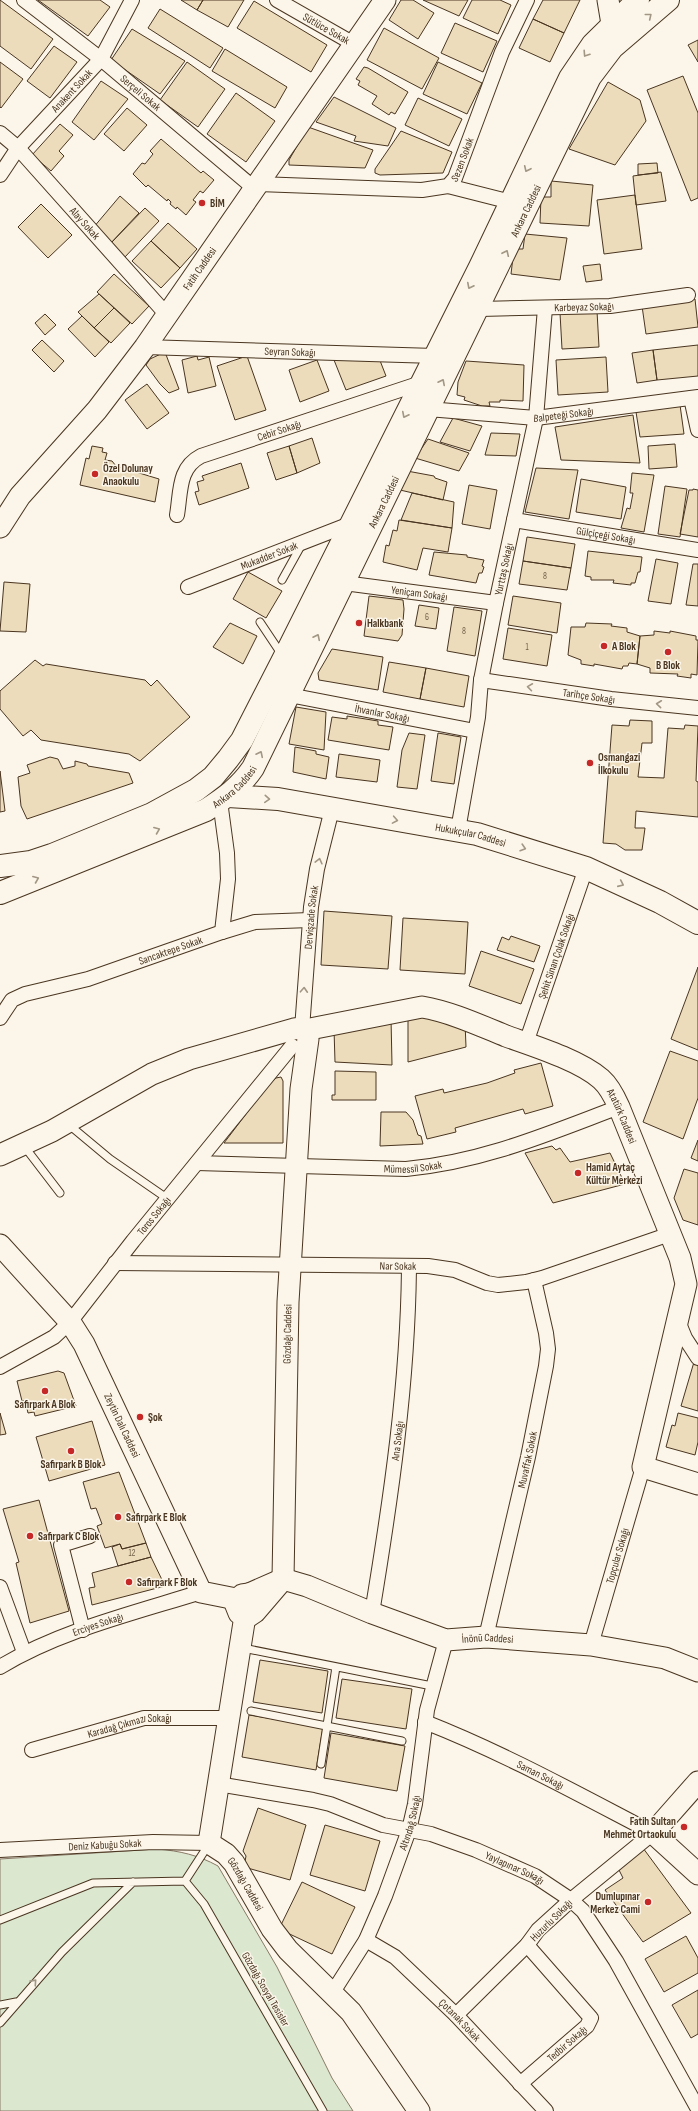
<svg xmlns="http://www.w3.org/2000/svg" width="698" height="2111" font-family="'Sofia Sans Condensed',sans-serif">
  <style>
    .green { fill: #dce7d0; stroke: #887966 }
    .building { fill: #ecdcbc; stroke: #4a3520 }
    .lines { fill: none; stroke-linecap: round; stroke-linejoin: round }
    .lane-casing { stroke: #4a3520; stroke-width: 9 }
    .street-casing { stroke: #4a3520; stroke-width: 16 }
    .secondary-casing { stroke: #4a3520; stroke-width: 23 }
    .primary-casing { stroke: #4a3520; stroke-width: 24 }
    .lane { stroke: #fbf6e9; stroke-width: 7 }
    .street { stroke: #fbf6e9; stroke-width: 14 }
    .secondary { stroke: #fbf6e9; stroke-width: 21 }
    .primary { stroke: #fbf6e9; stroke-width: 22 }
    .oneway { stroke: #a29684 }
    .poi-dot { fill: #c62828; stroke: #fbf6e9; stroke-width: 1.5 }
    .labels { text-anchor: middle; stroke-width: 3; stroke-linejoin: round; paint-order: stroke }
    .number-label { font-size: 9px; fill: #725f47 }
    .street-label { font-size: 11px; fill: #4a3520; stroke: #fbf6e9 }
    .poi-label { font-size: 11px; font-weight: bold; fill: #4a3520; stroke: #fbf6e9; text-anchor: start }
  </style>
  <rect width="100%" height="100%" fill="#fbf6e9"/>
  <!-- green -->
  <path class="green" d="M157,1849c23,2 41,6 61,17l59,101 55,111 21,33h-353v-252z"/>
  <!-- building -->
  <path class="building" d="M0,0l53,39 -22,30 -31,-23z
    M38,0h62l10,7 -22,29z
    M181,0h22l-6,10z
    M203,0h41l-16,27 -31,-17z
    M401,0h12l21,13 -16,26 -29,-19z
    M423,0h45l-9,16z
    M472,0h28l11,5 -13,29 -35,-16z
    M543,0h37l-16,33 -31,-14z
    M254,1l73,44 -16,27 -74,-44z
    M160,9l63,39 -13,20 -62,-40z
    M533,19l31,14 -14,29 -31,-14z
    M455,23l42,18 -14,31 -42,-19z
    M384,28l55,30 -17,31 -55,-29z
    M132,29l53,32 -25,33 -49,-34z
    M698,40v22l-10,-17z
    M54,46l23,16 -27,36 -23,-17z
    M225,49l62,38 -12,21 -63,-37z
    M0,62l23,17 -22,29 -1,-1z
    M187,62l38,27 -27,38 -38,-27z
    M438,62l44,21 -15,31 -44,-20z
    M364,67l4,1 40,24 -13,22 -4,-2 -2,3 -17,-11 5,-8 -19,-11 2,-4 -4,-2z
    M683,76l15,37v85l-7,3 -44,-111z
    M101,81l27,18 -34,41 -22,-18z
    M608,82l32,18 6,21 -31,44 -46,-16z
    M236,93l39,28 -29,41 -39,-28z
    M334,97l62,31 -8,18 -34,-5 2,-5 -40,-14z
    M418,98l44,21 -13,27 -44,-21z
    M127,108l20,17 -23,26 -20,-17z
    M60,124l13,11 -14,16 5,5 -13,15 -19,-16z
    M308,127l65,23 -8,18 -76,-3v-5z
    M401,131l51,21 -9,21 -63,2 -5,-2v-4z
    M161,139l40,34 2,-2 11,9 -11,13 -3,-2 -7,9 3,2 -10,13 -9,-8 -1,2 -6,-5 1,-2 -3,-3 -1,2 -19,-16 -2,2 -13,-13 9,-11 3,1 8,-10 -3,-3z
    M657,163l1,10 -20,2v-11z
    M661,172l5,29 -30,4 -3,-29z
    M551,181l42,4 -4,41 -49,-3 1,-26h10z
    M635,195l7,54 -38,5 -7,-54z
    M120,196l19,17 -29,31 -17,-16z
    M41,204l31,31 -24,23 -30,-31z
    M145,208l14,13 -35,37 -14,-14z
    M168,223l29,26 -17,19 -29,-27z
    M525,234l42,4 -7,42 -49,-6 3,-25h9z
    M151,241l29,27 -19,20 -29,-27z
    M600,264l2,16 -16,2 -3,-16z
    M114,274l35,32 -17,18 -35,-32z
    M99,294l15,14 -20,20 -16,-16z
    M695,299l3,28 -52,7 -4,-28z
    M114,308l16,15 -19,20 -17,-15z
    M597,311l2,36 -37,2 -2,-36z
    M45,314l11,11 -11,10 -10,-12z
    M82,316l27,26 -14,15 -27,-28z
    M42,340l22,21 -10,11 -22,-22z
    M698,345v31l-41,4 -4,-30z
    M653,350l4,30 -20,3 -5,-30z
    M165,352l14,37 -10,4 -9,-9 -14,-19 4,-6z
    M197,356l1,4 11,-3 7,29 -28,7 -6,-33z
    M247,356l19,54 -31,10 -18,-54z
    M344,357l35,1 7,18 -40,14 -12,-30z
    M606,357l2,35 -50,3 -2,-35z
    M317,360l12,31 -29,11 -11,-32z
    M466,361l58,4 -1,36 -23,-1v2h-11l1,4h-8l-18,-6 1,-3 -8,-2 1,-13z
    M147,384l22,29 -22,16 -22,-29z
    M680,405l4,29 -44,3 -4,-25z
    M633,415l7,48 -79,-3 -6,-33z
    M453,418l29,8 -12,25 -30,-9z
    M491,433l29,1 -4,22 -31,-1z
    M312,438l8,25 -23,10 -8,-27z
    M428,439l41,14 -10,18 -44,-13z
    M675,444l2,23 -28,2 -1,-23z
    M92,446l11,2 -1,4 5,1 -2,7 7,1 4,5 43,13 -4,23 -75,-17 6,-27 3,1z
    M289,446l8,27 -21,7 -9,-27z
    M241,463l8,25 -50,17 -4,-13 4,-1 -2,-9 7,-2 -2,-4z
    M536,468l42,2 -9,49 -44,-7z
    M407,471l27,5 1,2 12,4 -4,18 -43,-10z
    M632,473l22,2 -10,57 -23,-4 6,-20 3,1 3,-16h-3z
    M581,479l45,8 -5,32 -45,-7z
    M469,485l28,5 -7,39 -28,-5z
    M665,486l22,3 -7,48 -22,-3z
    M693,489l5,1v47l-18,-3 9,-44h4z
    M412,493l42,9 -2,26 -51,-8z
    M399,520l53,8 -4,24 -25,-4 -6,22 -34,-8 3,-17 3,1 4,-16 4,1z
    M527,537l48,7 -4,24 -48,-7z
    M588,551l54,6 -2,15h-2l-3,11h-4v2l-18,-2 1,-3h-23v-3l-6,-1z
    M434,552l33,3v2l17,3 -2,6 2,1 -2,6h-3l-3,10 -47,-8z
    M656,559l22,4 -7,41 -23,-3z
    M523,561l48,7 -4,22 -48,-6z
    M693,564h5v42l-12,-1z
    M248,572l34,19 -16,27 -33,-19z
    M4,582l26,2 -4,48 -26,-1z
    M369,596l34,4 1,9 -2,26 -4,6 -34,-5z
    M513,596l48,7 -4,30 -49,-8z
    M419,605l20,3 -3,21 -21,-3z
    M454,607l28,4 -7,45 -28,-5z
    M230,623l27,13 -14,28 -30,-17z
    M586,623l26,1 -1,2 16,2v4l13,4 -3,28 -8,-1 -1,3h-5l-1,3 -28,-5v2l-13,-2v-4l-13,-5 3,-28h14z
    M508,628l44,7 -5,31 -44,-7z
    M654,631l16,2v-2l26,5v4h2l-1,35 -6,-1v4l-14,-2 1,-2 -28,-1v-5l-13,-4 3,-28 14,-1z
    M332,649l51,8 -5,33 -59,-10 -1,-7z
    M35,660l8,6 3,-2 99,16 6,6 6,-6 33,37 -50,44 -11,-7 -88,-14 -10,-10 -8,6 -23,-27v-18z
    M389,662l37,6 -6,31 -37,-7z
    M426,668l43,8 -5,31 -44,-8z
    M296,707l30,5 -2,38 -35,-6z
    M347,716l31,5v4l15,2 -4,23 -61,-10 4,-23 15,2z
    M630,720l22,1v22h-10l-4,34 26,1 4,-50 16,1 1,-4 13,1 -2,55 2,1v35l-62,-6 -1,17h10l-3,22h-17l-9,-6 -13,-1 9,-118 17,1z
    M409,733l16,2 -8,54 -20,-2 5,-37z
    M438,733l23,4 -7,47 -23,-3z
    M295,747l21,4v3l13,3 -3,22 -33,-7z
    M339,754l41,6 -3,22 -41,-5z
    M50,757l8,2 5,10 12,-3v-5l12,3 1,2 41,7 4,10 -106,36 -6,-13 -3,-29 12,-4 -3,-8z
    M0,771l5,40 -5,1z
    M324,911l68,5 -4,53 -67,-4z
    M403,918l65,4 -3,52 -65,-4z
    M511,936l29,10 -6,16 -37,-12 5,-13 7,3z
    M481,951l53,18 -13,35 -52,-18z
    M698,967v83l-27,-11z
    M408,1011l57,11 1,25 -58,15z
    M391,1018l1,47 -57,-3 -1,-33z
    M670,1051l28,10v37l-15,41 -40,-17z
    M541,1063l12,43 -28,8 -2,-5 -68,19 1,4 -29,7 -12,-43 28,-7 1,4 43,-10 28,-10 -1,-3z
    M335,1071l41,1v28h-44v-5h3z
    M281,1077l2,4v62h-59l44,-58 8,-7z
    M381,1112h25l7,8 5,15 3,1 2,8 -43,2z
    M698,1140v21l-7,-3z
    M552,1146l4,4 4,-2 10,14 40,-9 15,31 -72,19 -28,-50z
    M684,1169l14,4v52l-15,-5 -9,-22z
    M694,1362l4,2v47l-17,-5z
    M58,1371l6,2 12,33 -41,10 -1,-4 -6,1 -3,-13 -3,1 -5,-20z
    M0,1413l6,21 -6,1z
    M678,1413l20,5v24l-3,13 -29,-8 6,-22 3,1z
    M92,1421l13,44 -56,16 -13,-44z
    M119,1472l27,71 -24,6 -2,-5 -15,4 -8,-22 5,-2 -6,-16 -5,1 -8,-27z
    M39,1500l30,111 -39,12 -14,-60 3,-1 -16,-53z
    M146,1543l5,14 -33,9 -6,-19 8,-3 2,5z
    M151,1557l14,29 -73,19 -3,-17 6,-1 -3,-14z
    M260,1660l68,11 -6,42 -69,-11z
    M342,1679l70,10 -6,40 -70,-11z
    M249,1715l74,12 -7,43 -74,-13z
    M331,1733l74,13 -8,45 -73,-13z
    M258,1808l48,17 -16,55 -46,-13 2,-11 -3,-5z
    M325,1825l55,16 -15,50 -55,-16z
    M643,1848l48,65 -48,29 -38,-52 18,-12 -4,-8z
    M302,1882l53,25 -23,47 -53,-25z
    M686,1936l12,22v15l-34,19 -19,-33z
    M698,1990v44l-7,4 -19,-33z"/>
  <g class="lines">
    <defs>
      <path id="lane" d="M282,580l20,-36
        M260,622l22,33
        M68,1124l42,35 58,40
        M24,1146l36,47
        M243,1648l189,38
        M251,1711l151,30
        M321,1764l15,-97
        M185,1881l19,23 119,207
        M185,1881l24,-37
        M0,1920l93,-37 92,-2
        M0,2005l16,-3
        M0,2023l62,-71 71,-70"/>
      <g id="street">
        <path id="s1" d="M24,0l77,59 154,130"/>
        <path id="s2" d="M277,0l77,44"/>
        <path id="s3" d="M0,133l18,15 149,167"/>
        <path id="s4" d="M0,175l18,-27 83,-89 31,-59"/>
        <path id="s5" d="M258,184l164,6 26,-4 7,-8 47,-126 25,-52"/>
        <path d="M448,186l63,16"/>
        <path id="s6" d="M480,309l130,-3 78,-11"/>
        <path id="s7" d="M145,347l290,9"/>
        <path d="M691,398l7,32"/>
        <path id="s8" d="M428,409l108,9 162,-21"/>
        <path id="s9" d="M177,515c4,-24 1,-47 24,-59l220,-73"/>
        <path id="s10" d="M514,520l184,30"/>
        <path id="s11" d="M344,583l152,20"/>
        <path id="s12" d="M188,587l162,-63"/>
        <path id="s13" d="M481,680l130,19 87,9"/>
        <path id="s14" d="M289,695l186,36"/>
        <path id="s15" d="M458,830l20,-113 3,-37 15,-77 40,-185 9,-110"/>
        <path d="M222,932l33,-10 55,-2"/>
        <path id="s16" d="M0,1018l12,-18 13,-6 63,-15 134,-47 6,-53 -1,-26 -7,-52"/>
        <path id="s17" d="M302,1029l9,-122 6,-38 15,-60"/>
        <path id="s18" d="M526,1043l60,-175"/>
        <path id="s19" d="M197,1163l209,6c77,-7 141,-35 213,-62"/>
        <path id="s20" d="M115,1263l313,3 27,4 32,13 11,2 28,-3 16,-4 128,-44"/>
        <path d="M678,1321l7,17 13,20"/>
        <path id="s21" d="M0,1367l54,-30 16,-15 63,-81 159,-195"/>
        <path d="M0,1587l24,65"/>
        <path id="s22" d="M372,1613c19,-115 36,-230 37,-347"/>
        <path d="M83,1630l-22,-85 29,-9"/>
        <path id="s23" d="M486,1637l42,-180 18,-91 2,-17 -2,-16 -12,-53"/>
        <path id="s24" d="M591,1645l52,-178"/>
        <path id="s25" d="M0,1667c59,-36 134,-54 201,-75"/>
        <path id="s26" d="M425,1722c79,31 153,72 228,111l-82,67 -33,30 -11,15 -71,70"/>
        <path id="s27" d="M32,1750l112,-32h85"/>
        <path id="s28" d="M218,1784l95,16 17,4 53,21 48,9 45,16 59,26 36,24 12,11 33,50 82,148"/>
        <path id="s29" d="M0,1850l153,-8 56,1"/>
        <path id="s30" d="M366,1940l29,17 61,58 90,96"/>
        <path id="s31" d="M333,1992l33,-52 19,-44 24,-66 6,-26 12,-94 19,-70"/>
        <path id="s32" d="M520,2084l67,-58 4,-8 -64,-73"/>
      </g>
      <g id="secondary">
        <path d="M608,0l4,24 16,6"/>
        <path id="s33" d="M0,527l20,-31 77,-86 48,-63 240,-347"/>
        <path id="s34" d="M305,1030l117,-23c29,5 57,18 84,29 28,10 73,24 95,43 8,7 14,19 18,28l61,151 6,26 -43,183 55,17"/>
        <path d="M0,1155l52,-24 100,-57 37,-15 105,-30c8,-2 13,2 14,10l-7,50 -13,213 -5,277"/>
        <path id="s35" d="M0,1245l70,77 14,22 117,248 35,7"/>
        <path id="s36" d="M249,1594l34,-15 24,7 65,27 74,27 40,-3 105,8 74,13 33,13"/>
        <path d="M257,1608v-7l-8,-7 -7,1 -7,8 4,10 10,3 6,-4 24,-28"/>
        <path id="s37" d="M245,1616l-36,227 17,11 8,9 38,66 16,21 63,62 68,99"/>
        <path d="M698,1782l-45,51 45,41"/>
      </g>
      <g id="primary">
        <path id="s38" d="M228,796l50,3 199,35 109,34 74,34 38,21"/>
        <path d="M0,866l31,-4 21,-7 100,-41 44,-24 17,-13 15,-18 14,-19 42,-82 196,-391 90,-189 23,-34 45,-44"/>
        <path id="s39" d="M0,893l206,-83c19,-12 34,-23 47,-42 113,-230 226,-460 337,-691l22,-29 56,-48"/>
      </g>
    </defs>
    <!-- lane casing -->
    <use href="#lane" class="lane-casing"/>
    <!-- street casing -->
    <use href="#street" class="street-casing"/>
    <!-- secondary casing -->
    <use href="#secondary" class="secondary-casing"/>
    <!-- primary casing -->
    <use href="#primary" class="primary-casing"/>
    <!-- lane -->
    <use href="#lane" class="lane"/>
    <!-- street -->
    <use href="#street" class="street"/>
    <!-- secondary -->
    <use href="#secondary" class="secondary"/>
    <!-- primary -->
    <use href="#primary" class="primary"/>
  </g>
  <!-- one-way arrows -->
  <defs><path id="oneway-chevron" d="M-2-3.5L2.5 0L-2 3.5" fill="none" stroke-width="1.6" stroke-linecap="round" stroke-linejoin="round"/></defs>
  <g class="oneway">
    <use href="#oneway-chevron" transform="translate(649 16) rotate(-39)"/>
    <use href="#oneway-chevron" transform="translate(586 54) rotate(123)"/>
    <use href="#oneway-chevron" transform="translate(527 169) rotate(115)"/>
    <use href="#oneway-chevron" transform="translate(506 253) rotate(-65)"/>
    <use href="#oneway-chevron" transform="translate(470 286) rotate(117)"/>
    <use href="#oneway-chevron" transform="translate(442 382) rotate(-63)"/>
    <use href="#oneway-chevron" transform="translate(405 415) rotate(117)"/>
    <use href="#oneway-chevron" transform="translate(317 637) rotate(-64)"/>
    <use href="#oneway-chevron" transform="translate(530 687) rotate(-172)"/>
    <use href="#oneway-chevron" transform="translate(659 704) rotate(-174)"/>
    <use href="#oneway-chevron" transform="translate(260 754) rotate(-64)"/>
    <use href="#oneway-chevron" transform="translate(267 799) rotate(4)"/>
    <use href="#oneway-chevron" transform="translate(395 820) rotate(10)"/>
    <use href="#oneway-chevron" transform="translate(157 830) rotate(-22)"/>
    <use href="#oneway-chevron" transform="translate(523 848) rotate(17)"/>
    <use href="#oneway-chevron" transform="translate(319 861) rotate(-76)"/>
    <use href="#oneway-chevron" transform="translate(36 879) rotate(-22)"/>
    <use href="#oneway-chevron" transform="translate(621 884) rotate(24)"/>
    <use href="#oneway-chevron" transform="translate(304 990) rotate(-87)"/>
    <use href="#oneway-chevron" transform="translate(34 1982) rotate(-48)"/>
  </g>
  <!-- markers -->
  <g class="poi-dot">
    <circle cx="202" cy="203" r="4"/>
    <circle cx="95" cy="474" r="4"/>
    <circle cx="359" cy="623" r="4"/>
    <circle cx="604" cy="646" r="4"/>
    <circle cx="668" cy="652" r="4"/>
    <circle cx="590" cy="763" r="4"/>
    <circle cx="578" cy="1173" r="4"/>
    <circle cx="45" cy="1391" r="4"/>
    <circle cx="140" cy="1417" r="4"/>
    <circle cx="71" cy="1451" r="4"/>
    <circle cx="118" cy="1517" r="4"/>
    <circle cx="30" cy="1536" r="4"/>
    <circle cx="129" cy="1582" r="4"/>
    <circle cx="684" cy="1827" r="4"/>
    <circle cx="648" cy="1902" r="4"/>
  </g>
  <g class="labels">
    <!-- number labels -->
    <g class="number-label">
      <text x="545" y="579">8</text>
      <text x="427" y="620">6</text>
      <text x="464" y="634">8</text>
      <text x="527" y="650">1</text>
      <text x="132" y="1556">12</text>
    </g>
    <!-- street labels -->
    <g class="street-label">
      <text dy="4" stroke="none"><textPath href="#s2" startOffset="57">Sütlüce Sokak</textPath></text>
      <text dy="4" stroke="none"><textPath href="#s4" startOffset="111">Anakent Sokak</textPath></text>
      <text dy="4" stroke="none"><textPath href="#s1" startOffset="149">Serçeli Sokak</textPath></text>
      <text dy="4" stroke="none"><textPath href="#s5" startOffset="221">Sezen Sokak</textPath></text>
      <text dy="4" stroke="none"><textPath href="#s39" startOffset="906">Ankara Caddesi</textPath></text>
      <text dy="4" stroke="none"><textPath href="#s3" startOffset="124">Alay Sokak</textPath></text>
      <text dy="4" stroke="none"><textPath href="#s33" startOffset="327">Fatih Caddesi</textPath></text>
      <text dy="4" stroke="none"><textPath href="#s6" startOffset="104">Karbeyaz Sokağı</textPath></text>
      <text dy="4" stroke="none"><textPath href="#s7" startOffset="145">Seyran Sokağı</textPath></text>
      <text dy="4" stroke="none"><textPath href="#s8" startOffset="136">Balpeteği Sokağı</textPath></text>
      <text dy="4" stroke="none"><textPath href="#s9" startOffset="149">Cebir Sokağı</textPath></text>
      <text dy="4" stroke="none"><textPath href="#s39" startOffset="582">Ankara Caddesi</textPath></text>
      <text dy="4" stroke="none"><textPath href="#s10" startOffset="93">Gülçiçeği Sokağı</textPath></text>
      <text dy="4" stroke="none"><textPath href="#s12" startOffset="87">Mukadder Sokak</textPath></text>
      <text dy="4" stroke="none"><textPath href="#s15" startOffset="265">Yurttaş Sokağı</textPath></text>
      <text dy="4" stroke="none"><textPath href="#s11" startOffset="76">Yeniçam Sokağı</textPath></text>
      <text dy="4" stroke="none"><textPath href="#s13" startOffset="109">Tarihçe Sokağı</textPath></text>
      <text dy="4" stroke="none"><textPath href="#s14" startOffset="95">İhvanlar Sokağı</textPath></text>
      <text dy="4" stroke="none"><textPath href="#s39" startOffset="259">Ankara Caddesi</textPath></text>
      <text dy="4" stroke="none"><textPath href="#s38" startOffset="246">Hukukçular Caddesi</textPath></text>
      <text dy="4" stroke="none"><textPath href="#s17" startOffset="112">Dervişzade Sokak</textPath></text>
      <text dy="4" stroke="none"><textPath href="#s16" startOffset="188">Sancaktepe Sokak</textPath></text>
      <text dy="4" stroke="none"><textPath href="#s18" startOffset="92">Şehit Sinan Çolak Sokağı</textPath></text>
      <text dy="4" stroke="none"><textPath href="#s34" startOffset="356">Atatürk Caddesi</textPath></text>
      <text dy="4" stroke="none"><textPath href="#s19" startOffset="216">Mümessil Sokak</textPath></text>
      <text dy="4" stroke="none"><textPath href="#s21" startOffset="219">Toros Sokağı</textPath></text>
      <text dy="4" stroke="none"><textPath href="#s20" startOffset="283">Nar Sokak</textPath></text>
      <text transform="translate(287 1334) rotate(-89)" y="4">Gözdağı Caddesi</text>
      <text dy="4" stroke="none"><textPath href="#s35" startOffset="220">Zeytin Dalı Caddesi</textPath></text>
      <text dy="4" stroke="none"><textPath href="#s22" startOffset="174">Ana Sokağı</textPath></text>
      <text dy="4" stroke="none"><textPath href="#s23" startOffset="182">Muvaffak Sokak</textPath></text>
      <text dy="4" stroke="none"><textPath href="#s24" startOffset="93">Topçular Sokağı</textPath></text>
      <text dy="4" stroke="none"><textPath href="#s25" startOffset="107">Erciyes Sokağı</textPath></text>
      <text dy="4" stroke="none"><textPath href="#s36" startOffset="253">İnönü Caddesi</textPath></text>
      <text dy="4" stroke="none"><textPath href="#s27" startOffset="101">Karadağ Çıkmazı Sokağı</textPath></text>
      <text dy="4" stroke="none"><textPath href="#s26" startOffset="127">Saman Sokağı</textPath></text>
      <text dy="4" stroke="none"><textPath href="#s31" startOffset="187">Altındağ Sokağı</textPath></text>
      <text dy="4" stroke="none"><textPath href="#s29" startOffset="105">Deniz Kabuğu Sokak</textPath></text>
      <text dy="4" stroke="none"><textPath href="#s28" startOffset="310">Yaylapınar Sokağı</textPath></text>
      <text dy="4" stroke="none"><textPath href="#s37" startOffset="286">Gözdağı Caddesi</textPath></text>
      <text transform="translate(551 1920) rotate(-45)" y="4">Huzurlu Sokağı</text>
      <text transform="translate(266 1989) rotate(60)" y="4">Gözdağı Sosyal Tesisler</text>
      <text dy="4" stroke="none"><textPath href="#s30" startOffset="124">Çotanak Sokak</textPath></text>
      <text dy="4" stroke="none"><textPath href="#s32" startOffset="62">Tedbir Sokağı</textPath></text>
    </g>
    <!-- poi labels -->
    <g class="poi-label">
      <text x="210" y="207">BİM</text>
      <text x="103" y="472">Özel Dolunay<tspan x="103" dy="13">Anaokulu</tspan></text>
      <text x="367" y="627">Halkbank</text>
      <text x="612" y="650">A Blok</text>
      <text x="668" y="669" text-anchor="middle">B Blok</text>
      <text x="598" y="761">Osmangazi<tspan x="598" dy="13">İlkokulu</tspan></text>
      <text x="586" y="1171">Hamid Aytaç<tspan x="586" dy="13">Kültür Merkezi</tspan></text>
      <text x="45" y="1408" text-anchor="middle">Safirpark A Blok</text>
      <text x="148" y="1421">Şok</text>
      <text x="71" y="1468" text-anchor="middle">Safirpark B Blok</text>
      <text x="126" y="1521">Safirpark E Blok</text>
      <text x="38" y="1540">Safirpark C Blok</text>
      <text x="137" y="1586">Safirpark F Blok</text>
      <text x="676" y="1825" text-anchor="end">Fatih Sultan<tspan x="676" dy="13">Mehmet Ortaokulu</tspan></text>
      <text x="640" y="1900" text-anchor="end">Dumlupınar<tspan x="640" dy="13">Merkez Cami</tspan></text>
    </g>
  </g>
</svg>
